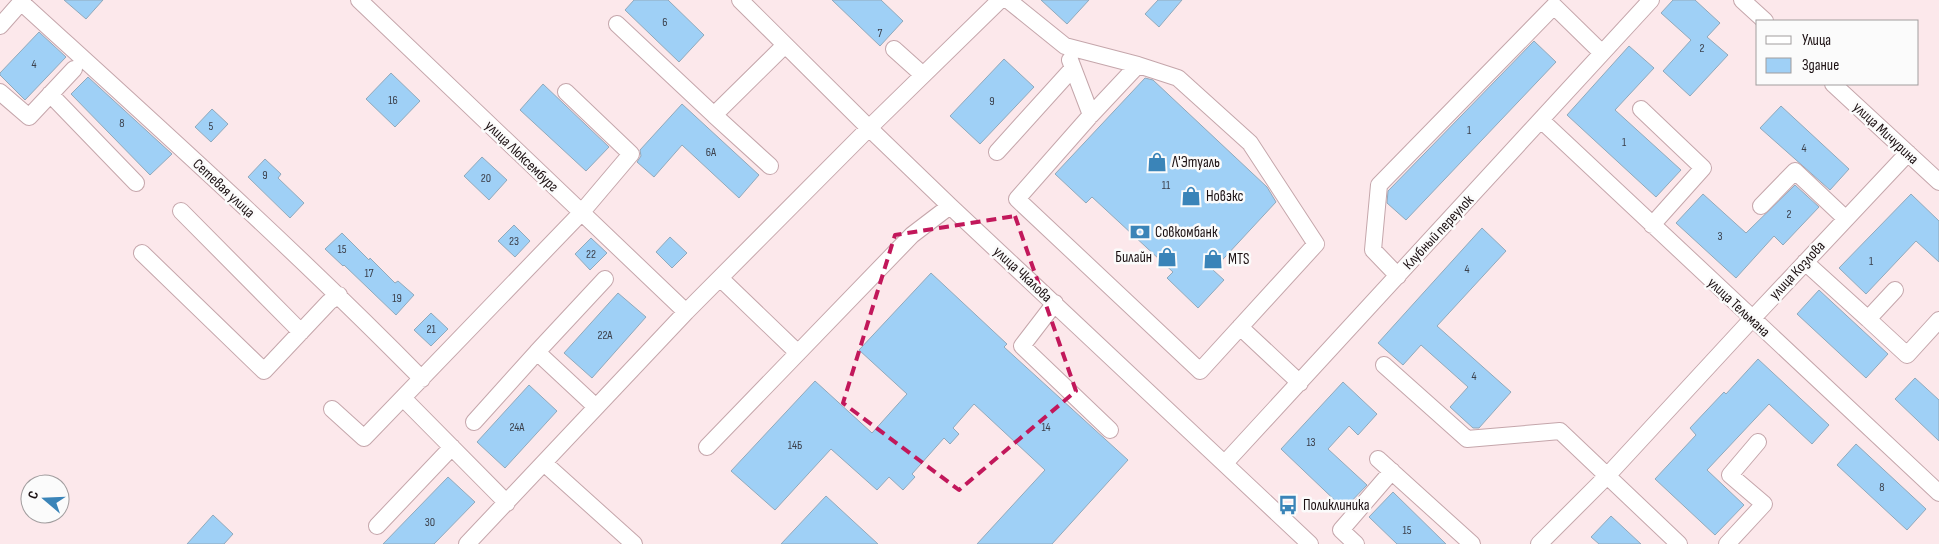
<svg xmlns="http://www.w3.org/2000/svg" width="1939" height="544" font-family="'Sofia Sans Condensed',sans-serif">
  <style>
    .building { fill: #9fd0f6; stroke: #91a9bb }
    .lines { fill: none; stroke-linecap: round; stroke-linejoin: round }
    .minor-casing { stroke: #c5a6ab; stroke-width: 18 }
    .minor { stroke: #fff; stroke-width: 16 }
    .marked { fill: none; stroke: #c2185b; stroke-width: 4; stroke-dasharray: 10 6; stroke-linejoin: round }
    .labels { text-anchor: middle; stroke-width: 5; stroke-linejoin: round; paint-order: stroke }
    .number-label { font-size: 12px; fill: #3c404b }
    .street-label { font-size: 15px; fill: #1b1012; stroke: #fbfbfb }
    .poi-label { font-size: 15px; fill: #1b1012; stroke: #fbfbfb; text-anchor: start }
  </style>
  <rect width="100%" height="100%" fill="#fce8eb"/>
  <!-- building -->
  <path class="building" d="M64,0h39l-17,19z
    M634,0h34l36,35 -25,27 -54,-52z
    M832,0h49l22,21 -23,25z
    M1041,0h48l-22,24z
    M1158,0h24l-23,27 -14,-13z
    M1673,0h22l25,23 -13,14 21,18 -38,41 -27,-25 28,-31 -30,-27z
    M39,32l27,25 -41,43 -25,-25v-2z
    M1534,41l22,21 -150,158 -19,-17 1,-12z
    M1629,46l25,22 -39,42 66,60 -25,27 -89,-82z
    M1004,59l30,28 -54,57 -30,-28z
    M391,73l29,28 -25,26 -29,-28z
    M88,77l84,77 -22,21 -79,-81z
    M1145,78l8,2 114,107 9,15 -63,68 11,10 -26,28 -31,-30 6,-6 -81,-75 -6,6 -31,-29z
    M543,84l66,63 -23,24 -66,-61z
    M682,104l77,71 -20,23 -57,-53 -28,32 -17,-15 4,-6 -1,-6z
    M1781,106l68,63 -19,21 -70,-62z
    M212,109l16,15 -17,18 -16,-15z
    M482,157l25,23 -18,20 -25,-24z
    M265,159l16,15 -3,4 26,25 -14,15 -42,-41z
    M1795,185l24,22 -36,38 -9,-9 -38,42 -60,-55 27,-29 43,39z
    M1911,194l28,27v41l-23,-21 -50,53 -27,-26z
    M514,225l16,16 -15,16 -17,-16z
    M1482,228l24,23 -69,75 74,66 -32,36h-6l-23,-21 18,-20 -47,-42 -18,20 -25,-22z
    M342,233l27,27 1,-2 25,25 3,-2 16,14 -18,20 -52,-50 -1,1 -18,-17z
    M670,237l17,16 -15,15 -16,-16z
    M591,238l16,15 -17,17 -15,-16z
    M931,273l76,71 -3,3 124,113 -76,84h-75l68,-74 -71,-66 -21,24 6,6 -9,10 -6,-6 -32,36 3,3 -12,13 -14,-13 -12,13 -46,-41 -56,61 -44,-39 84,-90 57,52 35,-39 -48,-44z
    M1819,290l69,64 -22,24 -69,-64z
    M618,293l28,24 -54,61 -28,-25z
    M431,313l17,16 -17,17 -17,-16z
    M1758,359l71,66 -17,19 -43,-40 -62,66 37,35 -29,30 -60,-56 41,-44 -6,-7 34,-36 2,2z
    M1915,378l24,22v41l-44,-42z
    M1343,382l34,32 -19,21 -9,-9 -21,23 39,36 -23,24 -63,-60z
    M529,385l28,26 -52,57 -28,-26z
    M1856,444l70,65 -19,21 -70,-65z
    M448,477l27,25 -41,42h-51z
    M1393,492l53,52h-49l-28,-27z
    M826,496l52,48h-97z
    M213,515l20,19 -9,10h-37z
    M1611,516l30,28h-42l-8,-7z"/>
  <g class="lines">
    <defs>
      <path id="minor" d="M359,0l327,312
        M740,0l129,128 81,78 360,338
        M1008,0l57,46 73,19
        M1742,0l23,21
        M21,2c136,124 272,246 401,377
        M617,24l97,91
        M0,26l23,-26
        M894,49l29,26
        M1070,60l21,55
        M1138,65l40,13 72,65 66,101 -116,127 -183,-172 74,-84z
        M1833,84l106,98
        M0,92l29,25 45,-48
        M50,94l86,89
        M1641,109l62,59 -51,57
        M1541,120l398,373
        M997,152l76,-84
        M770,166l-56,-51 71,-70
        M1761,206l34,-35 51,48
        M181,211l120,121
        M142,253l122,118 65,-69 10,-7
        M1805,262l63,57
        M1398,276l-25,-26 6,-65 175,-179 48,47
        M720,278l78,75
        M1895,290l-27,29 39,36 32,-35
        M1055,303l-33,43 88,84
        M1240,327l60,56
        M537,352l68,-73
        M1384,365l83,74 93,-8 119,113
        M403,398l104,105
        M332,409l32,29 217,-225 50,-59 -65,-62
        M474,422l63,-70 59,55
        M707,447l205,-212 38,-29
        M1378,459l94,85
        M544,463l90,81
        M1225,463l426,-463
        M377,526l75,-79
        M467,544l219,-232 183,-184 131,-128
        M1356,544l-15,-14 51,-59
        M1539,544l68,-68 145,-157 156,-166
        M1727,544l37,-40 -34,-29 28,-33"/>
    </defs>
    <!-- minor casing -->
    <use href="#minor" class="minor-casing"/>
    <!-- minor -->
    <use href="#minor" class="minor"/>
  </g>
  <!-- marked area -->
  <path class="marked" d="M1015,216l61,175 -117,99 -116,-87 52,-168z"/>
  <!-- icons -->
  <defs>
    <symbol id="shop-bare" viewBox="-9 -9 18 18"><path d="M-5-2.5h2.3a2.7 3.5 0 0 1 5.4 0H5L5.5 6h-11ZM-1.5-2.5h3a1.5 2.3 0 0 0-3 0Z" fill="#3a84b8" stroke="#fbfbfb" stroke-width="2.5" paint-order="stroke"/></symbol>
    <symbol id="bank-bare" viewBox="-9 -9 18 18"><path d="M-6-4H6V4H-6ZM0-2.3a2.3 2.3 0 1 0 0 4.6a2.3 2.3 0 1 0 0-4.6Z" fill="#3a84b8" stroke="#fbfbfb" stroke-width="2.5" paint-order="stroke"/></symbol>
    <symbol id="bus-bare" viewBox="-9 -9 18 18"><path d="M-5-6H5V4H4V6H2V4H-2V6H-4V4H-5ZM-3.5-4V0h7V-4ZM-3.5 1.2v1.5H-2V1.2ZM2 1.2v1.5H3.5V1.2Z" fill="#3a84b8" stroke="#fbfbfb" stroke-width="2.5" paint-order="stroke"/></symbol>
  </defs>
  <g fill-rule="evenodd">
    <use href="#shop-bare" x="1143" y="148" width="28" height="28"/>
    <use href="#shop-bare" x="1177" y="182" width="28" height="28"/>
    <use href="#bank-bare" x="1126" y="218" width="28" height="28"/>
    <use href="#shop-bare" x="1153" y="243" width="28" height="28"/>
    <use href="#shop-bare" x="1199" y="245" width="28" height="28"/>
    <use href="#bus-bare" x="1274" y="491" width="28" height="28"/>
  </g>
  <g class="labels">
    <!-- number labels -->
    <g class="number-label">
      <text x="665" y="26">6</text>
      <text x="880" y="37">7</text>
      <text x="1702" y="52">2</text>
      <text x="34" y="68">4</text>
      <text x="393" y="104">16</text>
      <text x="992" y="105">9</text>
      <text x="122" y="127">8</text>
      <text x="211" y="130">5</text>
      <text x="1469" y="134">1</text>
      <text x="1624" y="146">1</text>
      <text x="1804" y="152">4</text>
      <text x="711" y="156">6А</text>
      <text x="265" y="179">9</text>
      <text x="486" y="182">20</text>
      <text x="1166" y="189">11</text>
      <text x="1789" y="218">2</text>
      <text x="1720" y="240">3</text>
      <text x="514" y="245">23</text>
      <text x="342" y="253">15</text>
      <text x="591" y="258">22</text>
      <text x="1871" y="265">1</text>
      <text x="1467" y="273">4</text>
      <text x="369" y="277">17</text>
      <text x="397" y="302">19</text>
      <text x="431" y="333">21</text>
      <text x="605" y="339">22А</text>
      <text x="1474" y="380">4</text>
      <text x="517" y="431">24А</text>
      <text x="1046" y="431">14</text>
      <text x="1311" y="446">13</text>
      <text x="795" y="449">14Б</text>
      <text x="1882" y="491">8</text>
      <text x="430" y="526">30</text>
      <text x="1407" y="534">15</text>
    </g>
    <!-- street labels -->
    <g class="street-label">
      <text transform="translate(1886 133) rotate(43)" y="5">улица Мичурина</text>
      <text transform="translate(522 156) rotate(44)" y="5">улица Люксембург</text>
      <text transform="translate(224 188) rotate(43)" y="5">Сетевая улица</text>
      <text transform="translate(1438 232) rotate(-47)" y="5">Клубный переулок</text>
      <text transform="translate(1797 270) rotate(-47)" y="5">улица Козлова</text>
      <text transform="translate(1023 274) rotate(43)" y="5">улица Чкалова</text>
      <text transform="translate(1739 307) rotate(43)" y="5">улица Тельмана</text>
    </g>
    <!-- poi labels -->
    <g class="poi-label">
      <text x="1172" y="167">Л'Этуаль</text>
      <text x="1206" y="201">Новэкс</text>
      <text x="1155" y="237">Совкомбанк</text>
      <text x="1152" y="262" text-anchor="end">Билайн</text>
      <text x="1228" y="264">MTS</text>
      <text x="1303" y="510">Поликлиника</text>
    </g>
  </g>
  <!-- legend -->
  <rect x="1756" y="20" width="162" height="65" fill="#fbfbfb" stroke="#a19d9e"/>
  <rect x="1766" y="36" width="25" height="8" fill="#ffffff" stroke="#a19d9e"/>
  <text x="1802" y="45" font-size="15" fill="#1b1012">Улица</text>
  <rect x="1766" y="58" width="25" height="15" fill="#9fd0f6" stroke="#a19d9e"/>
  <text x="1802" y="70" font-size="15" fill="#1b1012">Здание</text>
  <!-- north arrow -->
  <g transform="translate(45 499) rotate(289)"><circle r="24" fill="#fbfbfb" stroke="#a19d9e"/>
  <path d="M0-4L9 19L0 12L-9 19Z" fill="#3a84b8"/>
  <text y="-8" font-size="14" font-weight="bold" text-anchor="middle" fill="#1b1012">С</text>
  </g>
</svg>
